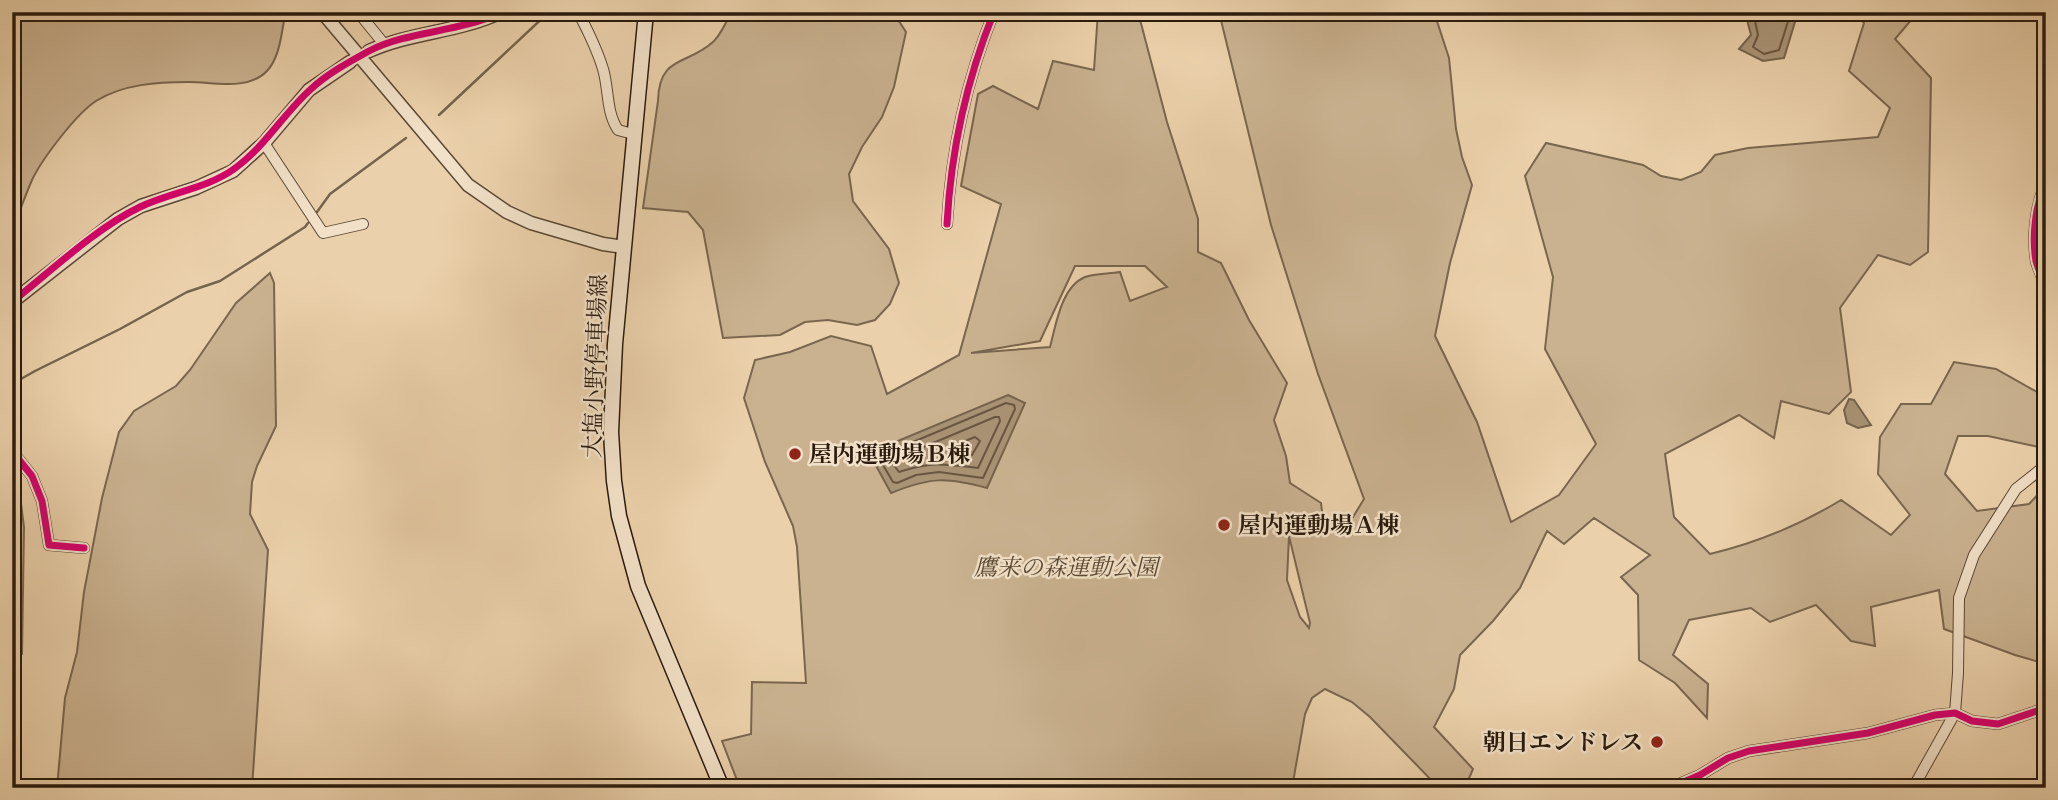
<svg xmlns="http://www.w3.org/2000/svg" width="2058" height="800" font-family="'IM FELL Double Pica','Noto Serif JP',serif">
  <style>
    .green { fill: #cab290; stroke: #7a664e; stroke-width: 2; fill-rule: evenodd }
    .water { fill: #a99375; stroke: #76634b; stroke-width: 2 }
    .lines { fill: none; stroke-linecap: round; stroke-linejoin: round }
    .shore { stroke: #695641; stroke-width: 2 }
    .stream { stroke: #76634b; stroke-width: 2.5 }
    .minor-casing { stroke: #5a4834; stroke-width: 12 }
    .tertiary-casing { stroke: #5a4834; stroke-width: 15 }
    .secondary-casing { stroke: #291a0d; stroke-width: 17 }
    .minor { stroke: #f2e1c8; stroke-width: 10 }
    .tertiary { stroke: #f2e1c8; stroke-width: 12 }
    .secondary { stroke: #f2e1c8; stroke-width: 14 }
    .cycleway-casing { stroke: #f2e1c8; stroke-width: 11 }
    .cycleway { stroke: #d6006c; stroke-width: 7 }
    .poi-dot { fill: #8f2418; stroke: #f2e1c8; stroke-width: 2.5 }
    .labels { text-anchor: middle; stroke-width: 5; stroke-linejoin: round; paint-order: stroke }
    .street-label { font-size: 23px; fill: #291a0d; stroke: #f2e1c8 }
    .poi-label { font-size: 23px; font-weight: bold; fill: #291a0d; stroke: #f2e1c8; text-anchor: start }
    .park-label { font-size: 23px; font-style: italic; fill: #594834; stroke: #f2e1c8 }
  </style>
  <rect width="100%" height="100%" fill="#ebd1ab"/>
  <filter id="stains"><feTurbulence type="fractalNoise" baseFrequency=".00286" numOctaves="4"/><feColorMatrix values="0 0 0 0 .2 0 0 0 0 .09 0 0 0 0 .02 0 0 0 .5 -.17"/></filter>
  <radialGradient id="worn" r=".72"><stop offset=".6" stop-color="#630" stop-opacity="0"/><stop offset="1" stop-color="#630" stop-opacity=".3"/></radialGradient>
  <!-- green -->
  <path class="green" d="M47,12h203l34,9c-3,16 -5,37 -17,50 -19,20 -53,11 -78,11 -31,0 -66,2 -93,19 -20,13 -54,58 -64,79 -7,16 -13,34 -20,50v-207l7,-4z
    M731,12h162l13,20 -12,55 -12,30 -20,30 -13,27 4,27 36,48 10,34 -9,21 -15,16 -18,5 -29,-5 -23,2 -25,13 -57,3 -20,-108 -15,-18 -45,-4 15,-107c1,-47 30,-35 56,-60 7,-7 13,-20 17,-29z
    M1098,12h40l29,110 31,97v33l23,11 28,57 38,63 -13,37 12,36 4,27 31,20 2,16 30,-2 11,-18 -46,-125 -47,-149 -52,-213h215l15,46 7,71 6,28 10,28 -22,78 -15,73 42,86 34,100 48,-27 37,-51 -51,-95 8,-72 -28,-101 21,-33 97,22 18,11 20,4 20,-8 14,-17 33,-7 130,-11 12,-29 -41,-37 15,-48 -10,-11h64l-23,27 36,39 -3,174 -18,13 -32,-10 -38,53 11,84 -22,22 -48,-13 -7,37 -35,-23 -74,39 9,63 36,37c46,-11 90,-29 131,-54l50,35 19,-20 -32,-41 2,-37 21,-33h30l23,-42 42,7 50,28v35l-3,16 -55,-12h-30l-13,38 32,37 52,-7 17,-18v178l-31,-9 -71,-26 -5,-39 -68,17 4,39 -24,-5 -35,-36 -46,17 -19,-14 -62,12 -16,35 35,29 -1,34 -32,-35 -36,-23 -1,-65 -17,-18 29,-22 -56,-37 -30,26 -17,-13 -27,57 -27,33 -33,34 -6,34 -20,38 39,42 -8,19h-26l-69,-71 -18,-15 -27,-13 -13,9 -7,16 -13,74h-552l-18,-47 29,-7 1,-52 54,1 -9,-136 -4,-21 -28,-64 -21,-64 11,-38 35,-8 41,-16 40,10 16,48 72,-39 42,-151 -40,-18 17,-92 15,-8 45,23 15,-48 41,9zM1075,266h70l22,21 -37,14 -10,-29c-11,2 -25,1 -35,5 -24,10 -29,48 -35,70l-79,6 69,-12zM1289,536l21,87 -1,5 -9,-11 -13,-37z
    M270,273l4,10 2,143 -19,40 -5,16 -2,32 18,36 -16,238h-195l8,-90 12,-46 7,-60 18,-94 17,-66 15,-21 42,-25 14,-16 46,-67z
    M12,456h3l9,71 -2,127h-10z"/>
  <!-- water -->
  <path class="water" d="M1748,12h50l-14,46 -21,3 -24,-12 12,-14 -5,-19z
    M1008,395l17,8 -38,85c-41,-11 -56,-11 -96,5l-22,-40z
    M1849,399l5,1 17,25 -13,3 -11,-5 -3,-13z"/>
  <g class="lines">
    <!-- shore -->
    <path class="shore" d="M1753,12l5,23 -5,12 11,7 15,-4 12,-38
      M1006,403l8,2 1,4 -32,69 -44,-6 -23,3 -19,8 -4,-1 -13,-22 2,-5z
      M995,417h4l1,4 -22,47c-33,-4 -46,-7 -79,4l-6,-8 2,-5z
      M975,437l5,4 -8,14 -22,-3 1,-5z"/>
    <!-- stream -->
    <path class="stream" d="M439,115l110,-103
      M317,212l13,-18 76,-56
      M12,384l23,-13 85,-42 67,-37 33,-11 85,-54 3,-4"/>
    <defs>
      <path id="minor" d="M358,12l26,32
        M578,12c10,19 19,37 25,57 6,20 3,43 15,61l15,4
        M264,143l59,90 40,-9
        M2046,184c-11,20 -14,54 -10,77 2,8 7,18 10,26
        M947,224c4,-74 19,-143 47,-212
        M12,451l20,25 10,25 7,44 35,3
        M1670,788l30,-13 28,-17 21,-7 119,-18 67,-18 20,-2 17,8 26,3 42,-14h6
        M1913,788l42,-75 3,-40 1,-75 15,-43 42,-66 30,-24"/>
      <path id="tertiary" d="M322,12l146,173 39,27 24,11 72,21 21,3
        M369,51c42,-19 91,-19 132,-39
        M12,302l106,-83 23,-13 55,-18 37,-17 31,-28 45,-53 41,-28"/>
      <path id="secondary" d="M646,12l-31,332 -4,88 3,49 5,35 19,70 84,202"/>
    </defs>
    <!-- minor casing -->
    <use href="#minor" class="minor-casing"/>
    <!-- tertiary casing -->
    <use href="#tertiary" class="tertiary-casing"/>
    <!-- secondary casing -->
    <use href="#secondary" class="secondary-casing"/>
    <!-- minor -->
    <use href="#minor" class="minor"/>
    <!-- tertiary -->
    <use href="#tertiary" class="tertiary"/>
    <!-- secondary -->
    <use href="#secondary" class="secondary"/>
    <defs>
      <path id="cycleway" d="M2046,184c-11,20 -14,54 -10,77 2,8 7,18 10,26
        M947,224c4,-74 19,-143 47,-212
        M12,302c39,-31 84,-74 128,-95 31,-15 66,-18 94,-38 31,-22 49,-55 77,-80 16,-15 38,-27 58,-38 41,-21 90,-18 132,-39
        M12,451l20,25 10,25 7,44 35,3
        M1670,788l30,-13 28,-17 21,-7 119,-18 67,-18 20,-2 17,8 26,3 42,-14h6"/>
    </defs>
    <!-- cycleway casing -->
    <use href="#cycleway" class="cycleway-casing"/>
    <!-- cycleway -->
    <use href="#cycleway" class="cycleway"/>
  </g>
  <!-- markers -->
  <g class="poi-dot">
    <circle cx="795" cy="454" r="7"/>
    <circle cx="1224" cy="525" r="7"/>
    <circle cx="1657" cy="742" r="7"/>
  </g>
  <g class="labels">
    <!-- street labels -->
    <g class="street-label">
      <text transform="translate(595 366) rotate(-88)" y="8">大塩小野停車場線</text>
    </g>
    <!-- poi labels -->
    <g class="poi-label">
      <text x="809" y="462">屋内運動場Ｂ棟</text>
      <text x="1238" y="533">屋内運動場Ａ棟</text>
      <text x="1643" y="750" text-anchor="end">朝日エンドレス</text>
    </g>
    <!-- park labels -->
    <g class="park-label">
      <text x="1066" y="575">鷹来の森運動公園</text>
    </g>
  </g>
  <!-- margin -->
  <rect width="2058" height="800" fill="none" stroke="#ebd1ab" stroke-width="42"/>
  <rect x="14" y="14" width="2030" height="772" fill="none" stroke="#291a0d" stroke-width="3.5"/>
  <rect x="21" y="21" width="2016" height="758" fill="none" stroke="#291a0d" stroke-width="2"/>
  <rect width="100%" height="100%" filter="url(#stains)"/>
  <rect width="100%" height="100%" fill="url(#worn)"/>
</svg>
